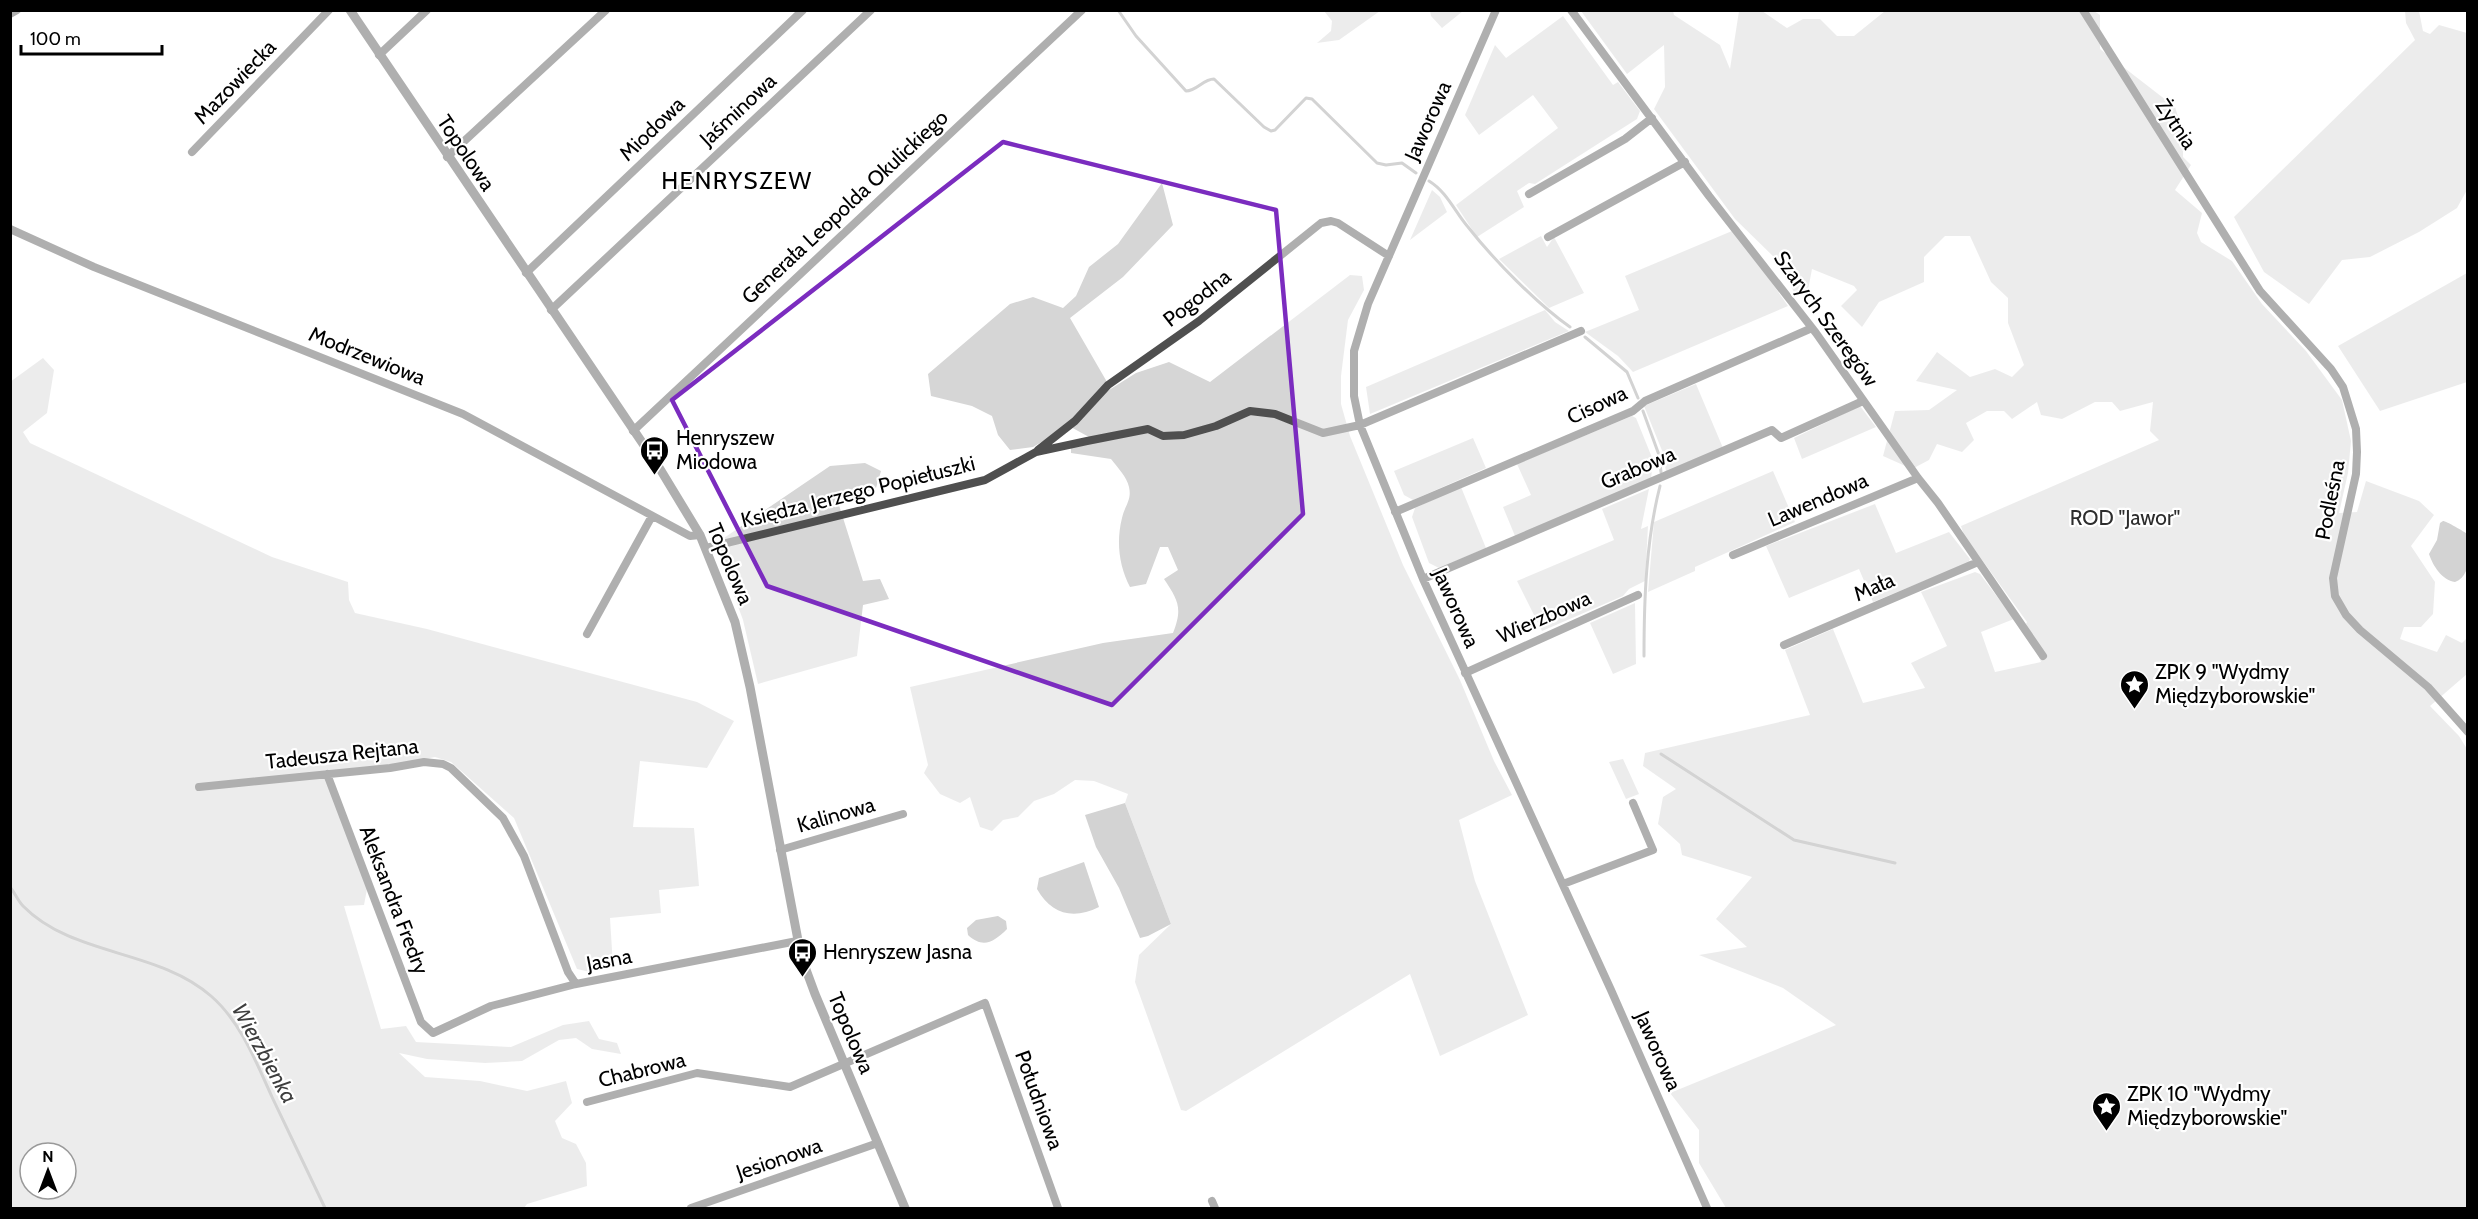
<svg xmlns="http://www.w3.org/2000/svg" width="2478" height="1219" font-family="Cabin,sans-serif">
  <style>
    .green { fill: #d6d6d6; fill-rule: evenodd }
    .water { fill: #9d9d9d }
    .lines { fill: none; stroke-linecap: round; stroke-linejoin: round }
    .stream { stroke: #9d9d9d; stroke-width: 3 }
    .minor { stroke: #4f4f4f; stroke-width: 8 }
    .tertiary { stroke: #4f4f4f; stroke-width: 9 }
    .marked { fill: none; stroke: #7b2cbf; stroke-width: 4.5; stroke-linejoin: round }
    .labels { text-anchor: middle; stroke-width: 4.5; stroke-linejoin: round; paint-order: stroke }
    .street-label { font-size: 21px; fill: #000; stroke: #fff }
    .poi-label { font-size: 21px; fill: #000; stroke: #fff; text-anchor: start }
    .park-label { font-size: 21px; fill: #2d2d2d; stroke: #fff }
    .water-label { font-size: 22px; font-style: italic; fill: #3e3e3e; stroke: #fff }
    .quarter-label { font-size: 24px; letter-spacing: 1.5px; fill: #000; stroke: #fff }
  </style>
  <rect width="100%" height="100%" fill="#fff"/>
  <!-- green -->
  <path class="green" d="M1324,11h56l-41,29 -22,3 14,-12 1,-10z
    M1430,11v-1l33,1 -21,17 -11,-12z
    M1581,11h92l1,4 46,30 10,24 9,-58h23l25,17 16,-9h17l17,17h17l31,-25h209l6,4v34l75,58 8,25v25l8,8 -16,25 27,23 -5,20 4,9 31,19 30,43 44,47 36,49 9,41 -3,32 -9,40 18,-1 9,-31 53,20 15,14 -23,31 24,36 -2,32 -12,13h-17l-4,12 37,13 9,-17 16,8 5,-5v36l-37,32 29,30 8,13v459h-741l-27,-45v-33l-29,-37 166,-68 -53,-37 -84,-33 48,-8 -31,-28 36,-42 -70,-22 -2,-11 -22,-20 5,-27 13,-8 -33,-23 2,-13 165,-38 -25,-65 48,-21 30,74 62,-15 -14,-25 36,-17 -26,-54 54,-20 5,2 34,45 -33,13 14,40 46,-10 -15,-38 1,-2 -63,-87 -3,-9 198,-86 -9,-9 3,-29 -33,9 -8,-9h-17l-33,17 -21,-4 -4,-13 -25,17 -8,-8h-17l-21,12 8,17 -12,12 -25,-8 -8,16 -17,9 -29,-13 12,-45 34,-1 28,-20 -41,-9 21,-29 33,25 25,-8 17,8 12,-12 -16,-42v-25l-17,-16 -21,-46h-25l-21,21v25l-45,20 -17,25 -21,-21 16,-16 -3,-4 -42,-17 -4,21 -13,4 -17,-33 -43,-42 -81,-110 11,-22 -1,-42 -37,29z
    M2405,11h14l4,20 7,3 9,-9 28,8v157l-10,18 -38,24 -49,25 -28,3 -33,44 -45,-32 -30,-55 181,-177 -9,-17z
    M1563,16l50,69 5,-3 22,29 -3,8 -102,65 -6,-1 -12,8 7,16 -47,30 -21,-32 102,-77 -25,-33 -54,40 -14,-20 30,-70 11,13z
    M1162,183l11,42 -50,52 -53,41 37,64 -9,15 38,-24 33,-11 41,20 140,-107 12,1 2,14 -16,30 -7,56v28l9,32 53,129 57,115 34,81 18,34 -53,25 16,61 53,134 -88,41 -30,-82 -224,137 -5,-1 -46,-128 4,-27 32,-31 -46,-121 3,-9 -34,-13 -19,-1 -21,14 -20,7 -16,16 -15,3 -11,11 -12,-4 -10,-30 -10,6 -20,-9 -16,-21 4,-8 -18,-78 193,-44 70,-10c10,-25 5,-33 -9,-54l14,-9 -10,-23h-8l-14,37 -16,3c-11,-21 -14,-45 -8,-69 3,-13 10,-18 7,-31 -2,-10 -12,-20 -18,-28l-40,-6v-6l18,-10 -20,-11 -36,21 -23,3 -12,-15 -6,-19 -20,-10 -41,-10 -3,-22 82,-70 23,-7 30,11 13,-12 13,-29 29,-23z
    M1432,190l8,7 7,15 -37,28z
    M1732,231l23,28 33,47 -155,66 -15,-16 -33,-24 54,-22 -14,-34z
    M1541,236l6,11 7,-10 30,56 -35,15 -50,-49z
    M2467,273v109l-87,29 -42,-65z
    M1545,310l10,12 14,9 -199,83 -4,-27z
    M43,358l11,12 -7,43 -24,19 7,11 242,114 76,25 1,18 6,13 72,16 270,73 37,19 -27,47 -67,-7 -7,66 61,1 5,58 -40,4 2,23 -51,5 3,48 -23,6 -13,-3 -63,-151 -63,-56 -16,-5 -45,9 -60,6 38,112 -4,21 -20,1 37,123 25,-3 10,16 95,5 52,-22 26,-4 10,18 18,4 4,11 -29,-5 -16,-11 -17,2 -37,21 -37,2 -58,-4 -28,-6 26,24 55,4 47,10 39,-10 6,22 -17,18 7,17 14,6 10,19 1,23 -60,18 -3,4h-513l-1,-826zM30,1153h36v36h-36z
    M1696,384l27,64 -57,24 -3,-19 -19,-47z
    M1860,406l16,21 -74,32 -8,-21z
    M1632,416l4,2 17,42 -2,19 -136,57 -12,-29 28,-12 -14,-31z
    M1473,438l13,30 -73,32 -9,-5 -10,-24z
    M865,463l16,8 -5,17 -38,14 25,79 17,-2 9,20 -26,6 -6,51 -99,28 -15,-64 -28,-76 115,-78z
    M1773,471l22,51 -100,45v4l-47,21 6,-70z
    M1461,487l25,61 -47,20 -10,-5 -17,-46 3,-9z
    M1649,489l-8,40 7,-3 -3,55 -16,8 -6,7 -81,35 -25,-50 97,-41 -12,-31z
    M1875,504l21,49 53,-21 21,27 -2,4 -95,39 -14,-33 -70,29 -23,-52z
    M1635,603l1,61 -23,10 -23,-51z
    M1623,759l16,35 -13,5 -17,-37z"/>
  <!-- water -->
  <path class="water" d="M2443,521c3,0 22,11 24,13 1,17 6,41 -12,48 -13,-2 -22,-16 -26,-28l8,-14 3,-17z
    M1125,803l46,121 -23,12 -8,2 -21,-50 -23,-41 -11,-32z
    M1084,862l15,45c-26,13 -48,7 -62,-18l2,-11z
    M998,916l8,5 1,8c-13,13 -24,20 -39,6l-1,-7 9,-8z"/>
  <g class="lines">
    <!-- stream -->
    <path class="stream" d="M1118,10l18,26 50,55c11,0 17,-12 28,-12l50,48 7,4 4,-1 31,-32 6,1 65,64 9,2 16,-2 14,10
      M1429,181c18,11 26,31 39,46 25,32 69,77 102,100
      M1585,337l42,35 11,26
      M1643,411l16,44 2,17
      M1644,656c0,-57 2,-115 16,-170
      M1661,754l133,86 101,23
      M10,887c5,6 8,14 13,19 50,51 135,43 188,90 30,26 45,66 61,101 18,37 35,74 53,111"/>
    <!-- minor -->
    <path class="minor" d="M1496,10l-128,294 -14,47v45l6,29 63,154 188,411 96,218
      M1571,10l138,186 107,137 102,145 20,25 105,153
      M2083,10l177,281 71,78 12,18 13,42 1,23 -1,22 -23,104 2,18 11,19 14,15 68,57 40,45
      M10,14l7,-4
      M379,55l48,-45
      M192,152l137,-142
      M447,157l159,-147
      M1529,194l96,-55 27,-21
      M10,229l84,38 369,147 227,122 10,-1
      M1548,237l137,-75
      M526,273l277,-263
      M551,310l320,-300
      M633,431l449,-421
      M1038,450l37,-29 33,-36 91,-64 122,-98 10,-2 7,2 51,33
      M1395,512l238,-101 12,-10 167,-73
      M706,548l279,-68 51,-28 51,-11 61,-12 15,7 21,-1 32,-9 34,-15 25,3 48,19 37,-8 221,-94
      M1733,555l185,-77
      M1423,579l349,-149 9,8 82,-37
      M587,634l65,-118
      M1784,645l194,-83
      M1465,673l173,-78
      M327,774l94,248 12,11 58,-27 85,-22 221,-43
      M199,787l191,-19 34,-6 19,2 8,4 52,50 21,38 44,116 8,12
      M780,850l123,-36
      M1563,884l90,-34 -20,-47
      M587,1102l110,-29 93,14 195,-84 73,205
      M1212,1201l3,7
      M691,1208l187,-65"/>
    <!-- tertiary -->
    <path class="tertiary" d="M350,10l310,459 40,66 35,87 15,65 51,269 14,38 90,214"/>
  </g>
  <!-- marked area -->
  <path d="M0 0H2478V1219H0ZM1003,142l273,68 27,304 -191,191 -345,-119 -95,-186z" fill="#fff" fill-opacity=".55" fill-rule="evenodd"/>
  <path class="marked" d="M1003,142l273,68 27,304 -191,191 -345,-119 -95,-186z"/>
  <!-- icons -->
  <defs>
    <symbol id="bus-pin" viewBox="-11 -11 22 30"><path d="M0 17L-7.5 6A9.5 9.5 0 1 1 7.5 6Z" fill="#000" stroke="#fff"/><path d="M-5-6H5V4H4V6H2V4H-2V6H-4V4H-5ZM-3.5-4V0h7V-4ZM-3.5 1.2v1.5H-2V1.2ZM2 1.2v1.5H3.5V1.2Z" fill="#fff"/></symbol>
    <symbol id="sight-pin" viewBox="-11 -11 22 30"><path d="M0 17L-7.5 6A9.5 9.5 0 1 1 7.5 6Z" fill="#000" stroke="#fff"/><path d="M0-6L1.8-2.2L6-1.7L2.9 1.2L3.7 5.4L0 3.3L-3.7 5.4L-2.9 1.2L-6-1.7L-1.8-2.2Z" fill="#fff"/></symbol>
  </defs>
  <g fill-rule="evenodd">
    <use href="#bus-pin" x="638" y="434" width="33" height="45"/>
    <use href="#sight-pin" x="2118" y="668" width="33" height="45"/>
    <use href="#bus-pin" x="786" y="936" width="33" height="45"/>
    <use href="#sight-pin" x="2090" y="1090" width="33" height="45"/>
  </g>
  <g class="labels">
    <!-- street labels -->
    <g class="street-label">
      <text transform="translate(235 82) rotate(-46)" y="7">Mazowiecka</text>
      <text transform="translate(738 110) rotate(-43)" y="7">Jaśminowa</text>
      <text transform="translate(1428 121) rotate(-66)" y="7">Jaworowa</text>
      <text transform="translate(2176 124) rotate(56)" y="7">Żytnia</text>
      <text transform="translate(652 129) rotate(-44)" y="7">Miodowa</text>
      <text transform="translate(466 153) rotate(56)" y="7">Topolowa</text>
      <text transform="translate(845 207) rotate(-43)" y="7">Generała Leopolda Okulickiego</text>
      <text transform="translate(1197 298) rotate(-38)" y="7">Pogodna</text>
      <text transform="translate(1826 319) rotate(54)" y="7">Szarych Szeregów</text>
      <text transform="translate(367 356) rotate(22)" y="7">Modrzewiowa</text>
      <text transform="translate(1597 405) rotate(-25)" y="7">Cisowa</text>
      <text transform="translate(1638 468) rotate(-23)" y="7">Grabowa</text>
      <text transform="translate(858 492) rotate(-14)" y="7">Księdza Jerzego Popiełuszki</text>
      <text transform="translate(1818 500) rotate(-23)" y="7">Lawendowa</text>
      <text transform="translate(2330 500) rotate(-79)" y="7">Podleśna</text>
      <text transform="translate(730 564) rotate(67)" y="7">Topolowa</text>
      <text transform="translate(1874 587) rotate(-23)" y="7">Mała</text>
      <text transform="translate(1456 608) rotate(66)" y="7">Jaworowa</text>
      <text transform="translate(1544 617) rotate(-24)" y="7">Wierzbowa</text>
      <text transform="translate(342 754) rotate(-6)" y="7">Tadeusza Rejtana</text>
      <text transform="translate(836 815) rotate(-16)" y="7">Kalinowa</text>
      <text transform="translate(394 900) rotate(69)" y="7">Aleksandra Fredry</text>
      <text transform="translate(609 960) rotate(-11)" y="7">Jasna</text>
      <text transform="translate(851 1033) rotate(67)" y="7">Topolowa</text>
      <text transform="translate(1658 1051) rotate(66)" y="7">Jaworowa</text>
      <text transform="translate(642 1070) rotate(-14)" y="7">Chabrowa</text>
      <text transform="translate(1039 1100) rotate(70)" y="7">Południowa</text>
      <text transform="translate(779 1159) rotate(-19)" y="7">Jesionowa</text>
    </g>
    <!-- poi labels -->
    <g class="poi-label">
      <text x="676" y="445">Henryszew<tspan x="676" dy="24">Miodowa</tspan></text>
      <text x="2155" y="679">ZPK 9 "Wydmy<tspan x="2155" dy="24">Międzyborowskie"</tspan></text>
      <text x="823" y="959">Henryszew Jasna</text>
      <text x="2127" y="1101">ZPK 10 "Wydmy<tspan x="2127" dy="24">Międzyborowskie"</tspan></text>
    </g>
    <!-- park labels -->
    <g class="park-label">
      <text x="2125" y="525">ROD "Jawor"</text>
    </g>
    <!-- water labels -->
    <g class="water-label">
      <text transform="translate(265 1053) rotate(61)" y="8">Wierzbienka</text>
    </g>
    <!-- quarter labels -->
    <g class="quarter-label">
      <text x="737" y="189">HENRYSZEW</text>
    </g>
  </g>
  <!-- border -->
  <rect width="2478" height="1219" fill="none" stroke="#000000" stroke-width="24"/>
  <!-- north arrow -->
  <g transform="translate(48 1171)"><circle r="28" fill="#ffffff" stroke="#999999" stroke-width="1.5"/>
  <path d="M0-4.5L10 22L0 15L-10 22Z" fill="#000000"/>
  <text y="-9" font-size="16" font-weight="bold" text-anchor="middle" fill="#000000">N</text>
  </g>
  <!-- scale -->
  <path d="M21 45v9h141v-9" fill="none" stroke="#000000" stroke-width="3"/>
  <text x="30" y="45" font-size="18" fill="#000000" stroke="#ffffff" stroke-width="4.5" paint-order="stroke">100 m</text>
</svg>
